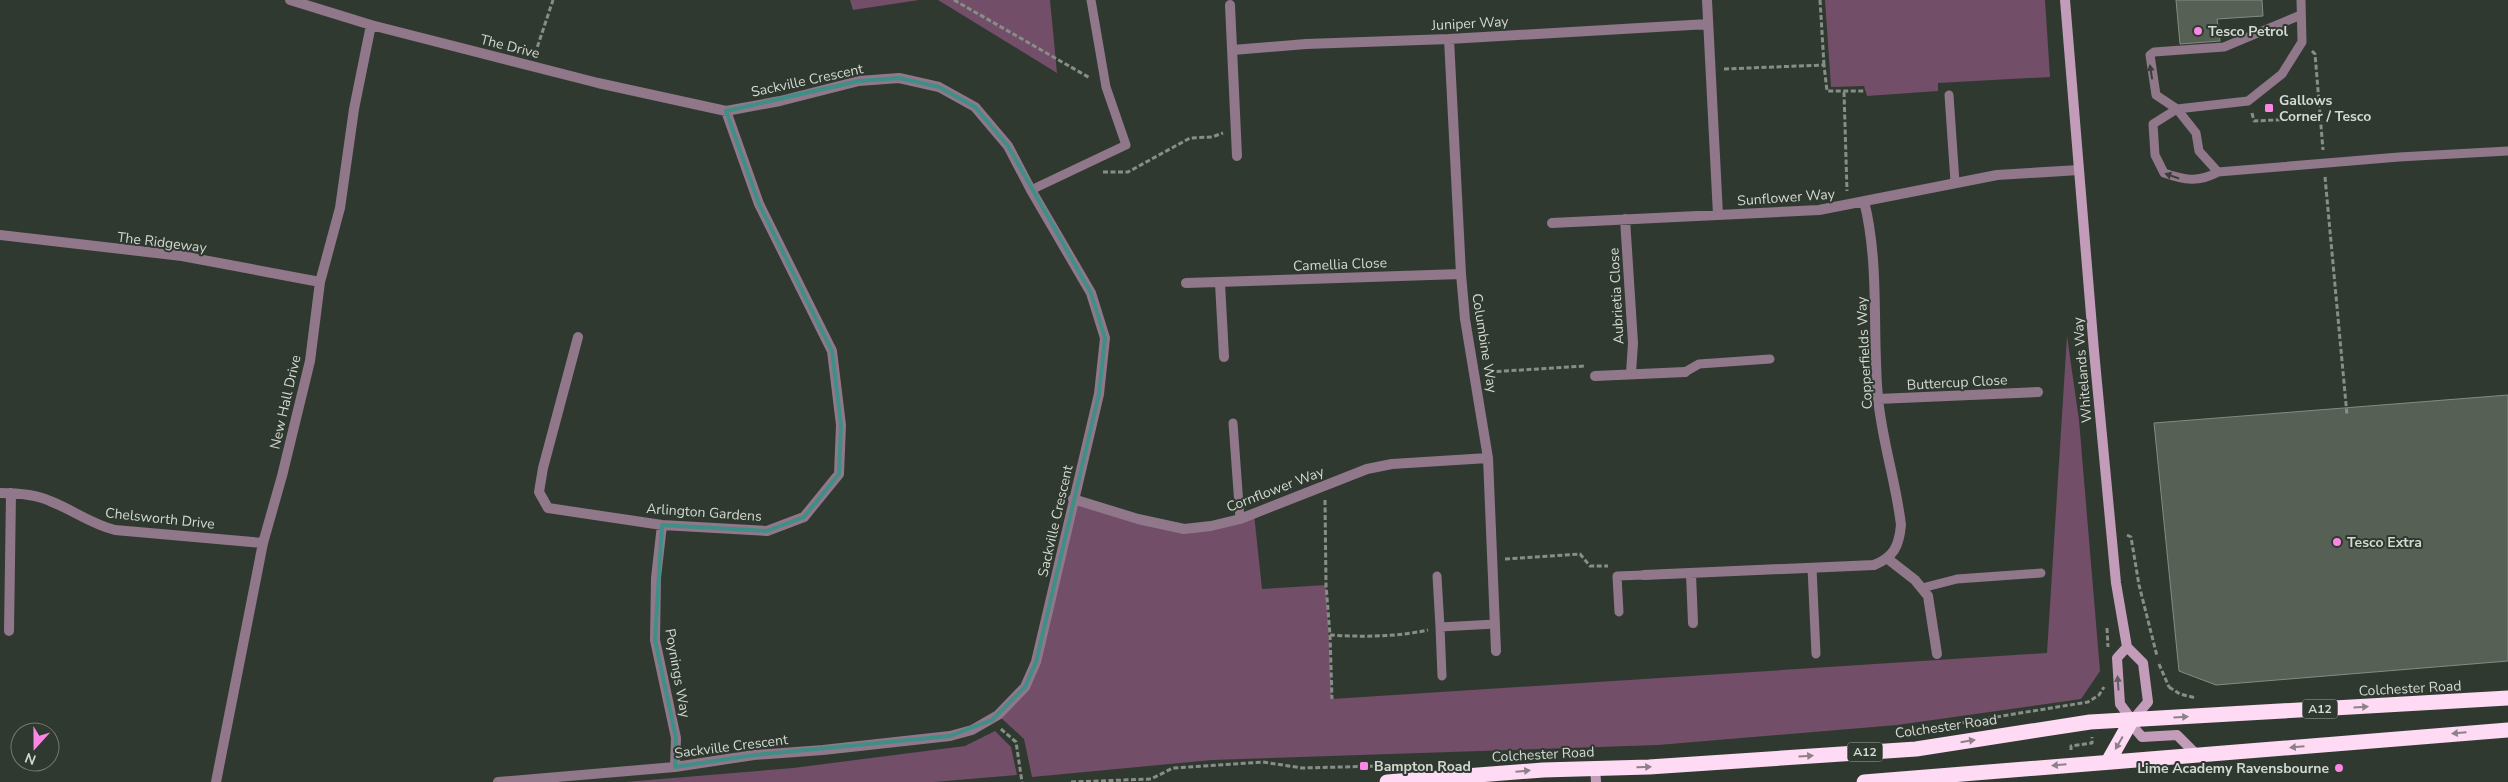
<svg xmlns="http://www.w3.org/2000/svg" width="2508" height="782" font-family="'Nunito Sans',sans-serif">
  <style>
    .green { fill: #724e69 }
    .building { fill: #566055; stroke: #828d82 }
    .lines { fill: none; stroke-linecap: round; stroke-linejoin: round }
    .path { stroke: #878e87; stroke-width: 3; stroke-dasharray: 5 2.5; stroke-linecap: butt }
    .lane { stroke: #90778a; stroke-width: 9 }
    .street { stroke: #90778a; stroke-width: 10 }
    .secondary { stroke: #c29cb9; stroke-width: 10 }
    .highway { stroke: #fedaf4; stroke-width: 15 }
    .oneway { fill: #3a3f38 }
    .oneway2 { fill: #635c5f }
    .oneway3 { fill: #8d8188 }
    .marked { fill: none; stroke: #408f87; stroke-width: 4; stroke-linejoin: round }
    .poi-dot { fill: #fc86e4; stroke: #30392f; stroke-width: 2 }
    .labels { text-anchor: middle; stroke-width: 4; stroke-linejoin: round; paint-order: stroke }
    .shield { fill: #30392f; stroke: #a2a9a2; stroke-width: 1 }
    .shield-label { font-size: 12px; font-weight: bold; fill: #d3d9d3 }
    .street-label { font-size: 14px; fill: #d3d9d3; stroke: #30392f }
    .poi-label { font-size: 14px; font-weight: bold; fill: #d3d9d3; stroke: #30392f; text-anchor: start }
  </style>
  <rect width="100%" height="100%" fill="#30392f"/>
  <!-- green -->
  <path class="green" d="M850,0h69l-66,10z
    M938,0h112l7,73z
    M1825,0h220l5,77 -112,6v8l-71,5 -3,-10 -33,1z
    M2067,336l12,84 21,251 -19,28 -184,26 -239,20 -446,15 -180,17 -8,-38 -26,-24 27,-28 48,-188 111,30 70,-15 8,75 64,-4 6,114 715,-46z
    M995,731l16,16 6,28 -83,7h-309l168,-14 172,-22z"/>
  <!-- building -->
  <path class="building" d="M2176,0h86l1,16 -46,3 3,22 -40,3z
    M2508,395v266l-292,24 -37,-14 -25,-248z"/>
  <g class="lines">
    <!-- path -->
    <path class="path" d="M954,0l136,78
      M1820,0l4,65
      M2312,51l3,3 8,96
      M535,54l18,-54
      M1724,69l100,-4 3,26h37
      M1844,92l3,99
      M2252,113l2,8 66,-3
      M1103,172h25l62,-34 22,-1 11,-4
      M2325,177l22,238
      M1489,372l96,-6
      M1325,500l1,85 4,50c32,2 66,2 98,-5
      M2127,535l4,2 8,48 18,71
      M1505,559l75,-5 10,12h18
      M2107,628l1,19
      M1330,635l2,64
      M2159,664l10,23
      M2169,687l11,7 16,4
      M1001,729l15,13 6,40
      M1922,729l166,-27 11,-7 5,-8
      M2071,750v-4l21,-3v-6
      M1071,782l80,-3 22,-11 90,-6 39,6 78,-2"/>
    <!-- lane -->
    <path class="lane" d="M2301,0l1,42 -20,32 -34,27 -71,8 -24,15 2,31 9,18c20,7 34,10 54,-1l181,-15 109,-6
      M1949,95l6,87
      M2218,172l-19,-21 -3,-18 -19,-24 -21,-14 -6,-40 4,-3 70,-5 77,-32
      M1031,190l95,-45 -20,-58 -15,-87
      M1685,372l14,-8 71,-5
      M1233,423l7,96
      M1812,568l4,86
      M1437,576l3,51
      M1922,588l35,-9 84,-6
      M1619,612l-2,-36 27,-1
      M1442,676l-2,-49 55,-3"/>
    <!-- street -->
    <path class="street" d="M290,0l81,25 227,58 128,28 54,-10 79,-20 40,-3 40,9 36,20 33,39 23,44 60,103 14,45 -6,56 -63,268 -11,25 -27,28 -26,15 -22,6 -127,14 -69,5 -79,12 -177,15
      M1707,0l11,215
      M1230,5l7,151
      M1449,39l12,235 4,45 23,139 8,193
      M1233,50l73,-6 143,-5 259,-15
      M1625,219l8,124 -2,30
      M1552,223l267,-13 178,-35 82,-5
      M0,235l182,21 138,26
      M1186,283l275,-9
      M1220,283l4,74
      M578,337l-35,131 -4,24 9,16 114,17 105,6 37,-14 35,-43 2,-49 -9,-74 -73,-147 -33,-93
      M1595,376l90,-4
      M1878,399l160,-7
      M0,493c17,0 35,1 50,8 23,9 41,23 65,29l148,13
      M1073,499l65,20 46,10 27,-3 29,-7 127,-50 25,-5 96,-6
      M662,525l-6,53 -1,62 21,98 -1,29
      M1888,559l27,21 13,16 9,58
      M1691,574l2,49
      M1644,575l230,-10c20,-8 25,-19 27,-40 -5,-43 -19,-84 -23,-127 -6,-66 2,-133 -14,-197
      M9,631l2,-138
      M216,782l47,-239 19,-67 28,-115 10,-79 20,-74 14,-99 17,-84"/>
    <!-- secondary -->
    <path class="secondary" d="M2065,0l29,351 22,232 11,64 16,16 5,39 -18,21 12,14 35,-2 20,20
      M2127,647l-10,11 3,46 12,16
      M1595,767l1,15"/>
    <!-- highway -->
    <path class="highway" d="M2108,762l22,-39
      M1387,782l156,-12 106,-3 267,-18 174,-27 418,-24
      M1864,782l644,-52"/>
  </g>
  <!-- one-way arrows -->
  <defs><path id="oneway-solid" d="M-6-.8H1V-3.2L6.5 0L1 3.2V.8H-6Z" transform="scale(1.25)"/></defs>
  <g class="oneway">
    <use href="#oneway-solid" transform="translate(2151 72) rotate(-99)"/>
    <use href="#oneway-solid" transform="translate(2172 176) rotate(-161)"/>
  </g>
  <use class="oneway2" href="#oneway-solid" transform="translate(2118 683) rotate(-94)"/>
  <g class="oneway3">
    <use href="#oneway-solid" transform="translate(2361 707) rotate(-3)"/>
    <use href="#oneway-solid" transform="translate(2181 717) rotate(-3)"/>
    <use href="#oneway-solid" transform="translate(2459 733) rotate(175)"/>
    <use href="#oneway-solid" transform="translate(1968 741) rotate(-9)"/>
    <use href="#oneway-solid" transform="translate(2119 743) rotate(120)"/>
    <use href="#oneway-solid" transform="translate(2297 747) rotate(175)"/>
    <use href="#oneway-solid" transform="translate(1806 756) rotate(-4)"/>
    <use href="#oneway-solid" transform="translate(2059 765) rotate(175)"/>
    <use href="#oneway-solid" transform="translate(1644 767) rotate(-2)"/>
    <use href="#oneway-solid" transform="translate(1523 771) rotate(-5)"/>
  </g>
  <!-- marked area -->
  <path class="marked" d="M899,78l40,9 36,20 33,39 83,147 14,45 -6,56 -63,268 -11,25 -33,33 -42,16 -196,19 -79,12 1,-29 -21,-98 7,-115 105,6 37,-14 35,-43 2,-49 -9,-74 -73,-147 -33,-93 133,-30z"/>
  <!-- markers -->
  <g class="poi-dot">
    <circle cx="2198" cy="31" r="5"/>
    <rect x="2264" y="103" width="10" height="10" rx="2.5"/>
    <circle cx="2337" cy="542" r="5"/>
    <rect x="1359" y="761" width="10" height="10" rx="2.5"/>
    <circle cx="2339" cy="768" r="5"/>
  </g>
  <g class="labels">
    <!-- shield labels -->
    <g class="shield">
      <rect x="2302.5" y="699.5" width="35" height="19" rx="4"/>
      <rect x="1847.5" y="742.5" width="35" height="19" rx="4"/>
    </g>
    <g class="shield-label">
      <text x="2320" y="713">A12</text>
      <text x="1865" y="756">A12</text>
    </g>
    <!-- street labels -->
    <g class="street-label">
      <text transform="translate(1470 23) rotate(-3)" y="5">Juniper Way</text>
      <text transform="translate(510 46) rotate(14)" y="5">The Drive</text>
      <text transform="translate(807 80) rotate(-12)" y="5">Sackville Crescent</text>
      <text transform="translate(1786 197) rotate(-4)" y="5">Sunflower Way</text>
      <text transform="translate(162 242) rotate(7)" y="5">The Ridgeway</text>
      <text transform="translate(1340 264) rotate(-2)" y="5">Camellia Close</text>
      <text transform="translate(1616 296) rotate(-93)" y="5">Aubrietia Close</text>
      <text transform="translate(1485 343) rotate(81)" y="5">Columbine Way</text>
      <text transform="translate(1864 353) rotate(-93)" y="5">Copperfields Way</text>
      <text transform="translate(2082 370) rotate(-95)" y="5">Whitelands Way</text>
      <text transform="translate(1957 382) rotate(-3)" y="5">Buttercup Close</text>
      <text transform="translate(285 402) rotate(-77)" y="5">New Hall Drive</text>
      <text transform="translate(1275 489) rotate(-21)" y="5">Cornflower Way</text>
      <text transform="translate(704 512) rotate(4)" y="5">Arlington Gardens</text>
      <text transform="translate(160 518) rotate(6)" y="5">Chelsworth Drive</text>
      <text transform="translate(1055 521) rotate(-77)" y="5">Sackville Crescent</text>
      <text transform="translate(678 673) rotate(80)" y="5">Poynings Way</text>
      <text transform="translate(2410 688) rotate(-3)" y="5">Colchester Road</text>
      <text transform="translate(1946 726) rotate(-8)" y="5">Colchester Road</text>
      <text transform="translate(731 746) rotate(-7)" y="5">Sackville Crescent</text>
      <text transform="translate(1543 754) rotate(-3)" y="5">Colchester Road</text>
    </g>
    <!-- poi labels -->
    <g class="poi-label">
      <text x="2208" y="36">Tesco Petrol</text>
      <text x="2279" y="105">Gallows<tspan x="2279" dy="16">Corner / Tesco</tspan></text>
      <text x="2347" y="547">Tesco Extra</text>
      <text x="1374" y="771">Bampton Road</text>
      <text x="2329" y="773" text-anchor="end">Lime Academy Ravensbourne</text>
    </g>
  </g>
  <!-- north arrow -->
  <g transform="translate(35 747) rotate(201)"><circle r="24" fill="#30392f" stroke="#717971"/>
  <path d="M0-4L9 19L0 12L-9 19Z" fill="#fc86e4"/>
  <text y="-8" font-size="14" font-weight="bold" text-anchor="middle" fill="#d3d9d3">N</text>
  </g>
</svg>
